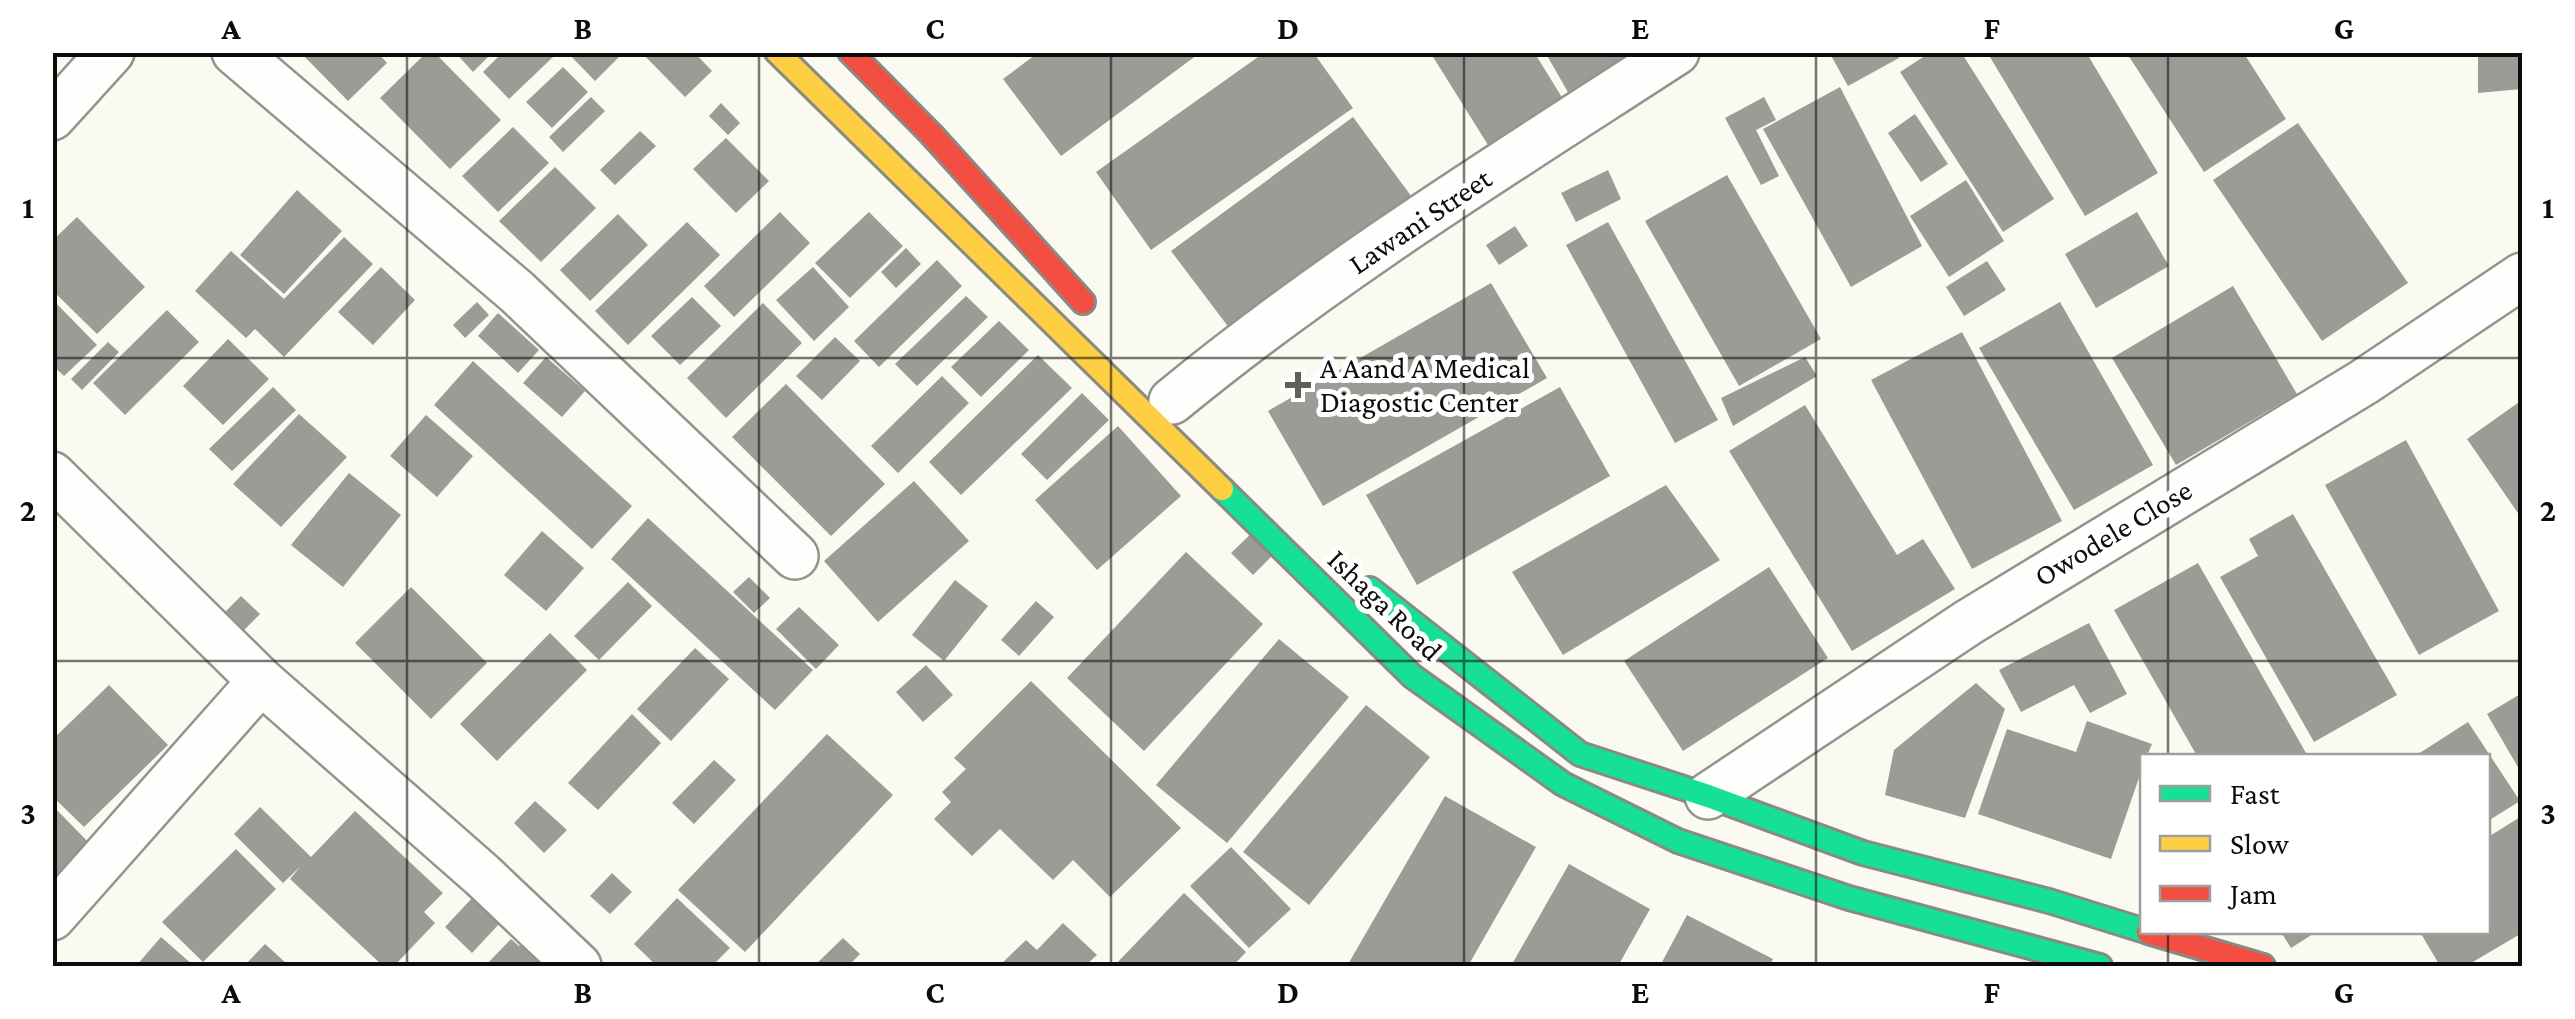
<svg xmlns="http://www.w3.org/2000/svg" width="2575" height="1019" font-family="'Crimson Pro',serif">
  <style>
    .building { fill: #9c9c96 }
    .lines { fill: none; stroke-linecap: round; stroke-linejoin: round }
    .street-casing { stroke: #93938f; stroke-width: 50 }
    .fast-casing { stroke: #8a8a85; stroke-width: 28 }
    .slow-casing { stroke: #8a8a85; stroke-width: 28 }
    .jam-casing { stroke: #8a8a85; stroke-width: 28 }
    .street { stroke: #fefefd; stroke-width: 45 }
    .fast { stroke: #16e098; stroke-width: 22 }
    .slow { stroke: #ffcf43; stroke-width: 22 }
    .jam { stroke: #f24e42; stroke-width: 22 }
    .grid { fill: none; stroke: #0c0c0c; stroke-width: 2.5; stroke-opacity: 0.55 }
    .poi-dot { fill: #5f5f5c; stroke: #fff; stroke-width: 4 }
    .labels { text-anchor: middle; stroke-width: 10; stroke-linejoin: round; paint-order: stroke }
    .street-label { font-size: 30px; fill: #0c0c0c; stroke: #fff }
    .poi-label { font-size: 30px; fill: #0c0c0c; stroke: #fff; text-anchor: start }
    .neatline { fill: none; stroke: #0c0c0c; stroke-width: 4 }
    .grid-label { font-size: 32px; text-anchor: middle; font-weight: bold; fill: #0c0c0c }
  </style>
  <rect width="100%" height="100%" fill="#fafaf0"/>
  <!-- building -->
  <path class="building" d="M300,52h77l10,11 -39,38z
    M427,52h7l67,68 -51,49 -70,-71z
    M455,52h38l-20,20z
    M503,52h45l5,5 -44,42 -26,-27z
    M567,52h57l-29,29z
    M641,52h53l18,19 -27,26z
    M1039,52h162l-140,104 -58,-77z
    M1265,52h48l40,56 -202,142 -55,-78z
    M1430,52h104l29,47 -75,46z
    M1545,52h95l-63,56z
    M1829,52h67l3,6 -51,28z
    M1931,52h30l93,147 -51,33 -103,-160z
    M1987,52h99l72,121 -73,43z
    M2126,52h117l43,67 -82,53z
    M2478,52h44v37l-44,4z
    M563,67l25,25 -36,36 -26,-26z
    M1840,87l82,159 -71,41 -88,-158z
    M591,97l14,14 -42,41 -14,-15z
    M1764,97l12,23 -20,10 23,46 -18,9 -36,-67z
    M721,103l19,20 -12,12 -19,-19z
    M1915,114l33,50 -27,18 -33,-49z
    M1353,117l61,83 -181,133 -62,-82z
    M2298,123l110,160 -86,58 -109,-161z
    M513,127l36,36 -51,49 -36,-36z
    M640,131l16,15 -41,39 -15,-15z
    M726,138l43,43 -33,32 -43,-44z
    M555,167l41,41 -55,54 -42,-41z
    M1608,170l13,29 -45,23 -15,-29z
    M1727,175l94,164 -82,47 -94,-165z
    M1966,180l38,61 -55,36 -39,-61z
    M297,190l45,41 -58,63 -44,-39z
    M780,212l30,31 -76,74 -30,-31z
    M869,212l34,34 -53,52 -35,-35z
    M2137,212l32,54 -73,42 -31,-54z
    M618,214l30,31 -58,56 -30,-31z
    M77,217l68,70 -48,47 -45,-44v-49z
    M687,222l33,33 -92,90 -33,-34z
    M1608,222l110,198 -43,23 -109,-198z
    M1515,226l13,20 -29,19 -13,-20z
    M344,237l29,27 -89,93 -29,-28 -9,9 -51,-47 36,-40 53,48z
    M906,248l15,16 -25,24 -15,-16z
    M937,260l25,26 -83,81 -25,-26z
    M1987,261l19,29 -42,26 -18,-29z
    M381,267l34,33 -42,45 -35,-33z
    M813,267l36,40 -35,34 -38,-41z
    M1491,283l56,95 -224,128 -55,-95z
    M2233,286l64,108 -121,71 -64,-107z
    M966,296l22,21 -71,69 -22,-22z
    M692,297l29,29 -41,39 -29,-29z
    M52,299l45,46 -33,31 -12,-11z
    M477,302l12,13 -24,23 -12,-13z
    M2060,302l93,163 -79,45 -95,-162z
    M763,303l39,40 -76,75 -39,-40z
    M167,310l32,32 -74,73 -32,-32z
    M498,313l41,37 -21,23 -40,-37z
    M999,321l30,29 -48,47 -30,-30z
    M1962,332l100,189 -90,48 -101,-189z
    M835,337l25,24 -38,39 -26,-24z
    M228,339l41,40 -46,46 -40,-39z
    M108,342l11,10 -37,38 -11,-11z
    M1038,355l34,33 -111,107 -32,-33z
    M546,357l39,34 -23,26 -39,-34z
    M1805,357l12,19 -84,50 -12,-28z
    M473,361l159,145 -40,43 -158,-144z
    M942,376l27,27 -71,70 -27,-27z
    M786,384l99,100 -54,52 -99,-99z
    M273,387l23,23 -64,61 -23,-22z
    M1560,387l50,89 -193,109 -51,-90z
    M1082,393l27,27 -62,60 -26,-26z
    M2522,400v119l-55,-80z
    M1805,405l92,150 26,-16 32,50 -103,62 -123,-200z
    M299,414l48,43 -66,70 -48,-43z
    M426,415l47,41 -36,41 -47,-41z
    M1118,426l63,70 -84,74 -62,-70z
    M2406,440l93,171 -80,44 -94,-170z
    M349,473l52,42 -58,72 -52,-42z
    M914,481l55,60 -91,81 -54,-61z
    M1666,485l54,75 -157,95 -51,-83z
    M2293,514l104,181 -83,47 -94,-165 38,-21 -9,-17z
    M648,518l165,152 -38,40 -164,-151z
    M1258,527l21,22 -26,26 -22,-22z
    M542,531l42,37 -38,43 -42,-36z
    M1186,552l77,72 -119,127 -77,-73z
    M2198,563l108,190 -7,3h-102l-83,-146z
    M1769,567l59,91 -145,93 -59,-90z
    M749,577l21,21 -16,15 -21,-21z
    M955,580l33,26 -44,55 -32,-26z
    M628,582l24,24 -53,54 -25,-24z
    M411,587l76,76 -56,56 -76,-76z
    M241,596l19,18 -18,18 -19,-18z
    M1036,601l18,16 -35,39 -18,-16z
    M799,607l40,38 -23,24 -40,-40z
    M2089,623l38,71 -37,19 -16,-28 -53,27 -22,-42z
    M550,633l37,37 -90,91 -37,-37z
    M1279,639l70,58 -122,146 -71,-58z
    M695,648l34,31 -58,62 -34,-32z
    M926,665l27,30 -30,27 -27,-30z
    M1031,681l150,147 -71,69 -37,-37 -20,20 -53,-51 -28,27 -38,-37 17,-17 -9,-10 24,-23 -12,-11z
    M1976,683l29,26 -40,109 -80,-23 9,-45z
    M109,685l59,60 -84,82 -32,-31v-56z
    M2522,693v81l-35,-60z
    M1366,705l64,52 -121,148 -66,-53z
    M632,714l29,29 -63,67 -30,-27z
    M2087,721l65,23 -5,12h-5v13l-31,90 -133,-45 29,-85 69,23z
    M2468,722l52,79 -32,20v-65h-73z
    M827,734l66,61 -148,157 -67,-62z
    M714,760l22,20 -42,44 -22,-21z
    M1445,796l91,51 -68,119h-121z
    M535,801l32,29 -23,23 -30,-30z
    M52,805l42,43 -42,38z
    M260,807l51,50 44,-46 88,82 -19,19 11,11 -41,43h-11l-93,-87 10,-12 -17,16 -49,-49z
    M2522,816v117l-56,33h-26l-20,-34h68v-95z
    M1231,847l60,62 -42,39 -59,-62z
    M236,849l40,40 -73,73 -41,-40z
    M1569,864l81,45 -32,57h-107z
    M612,873l20,19 -22,22 -20,-18z
    M486,883l27,26 -41,44 -27,-26z
    M1184,893l62,59 -13,14h-119z
    M677,898l53,50 -18,18h-55l-23,-22z
    M1687,915l86,44 -4,7h-109z
    M1063,923l34,32 -12,11h-86l27,-26 11,10z
    M2281,932h35l-25,16z
    M161,937l33,29h-58z
    M527,938l31,28h-73l26,-27 8,7z
    M843,938l17,16 -12,12h-34z
    M265,944l21,19 -3,3h-39z"/>
  <g class="lines">
    <defs>
      <path id="street" d="M235,52l282,240 278,264
        M52,117l59,-65
        M1172,401c158,-130 333,-238 504,-349
        M52,475l209,206 221,194 96,91
        M1708,796l261,-174 395,-240 158,-106
        M52,917l209,-236"/>
      <path id="fast" d="M1222,489l190,187 151,108 115,57 171,57 251,68
        M1370,589l210,165 128,42 155,57 186,48 93,29"/>
      <path id="slow" d="M777,52l445,437"/>
      <path id="jam" d="M850,52l81,82 152,168
        M2148,932l115,34"/>
    </defs>
    <!-- street casing -->
    <use href="#street" class="street-casing"/>
    <!-- fast casing -->
    <use href="#fast" class="fast-casing"/>
    <!-- slow casing -->
    <use href="#slow" class="slow-casing"/>
    <!-- jam casing -->
    <use href="#jam" class="jam-casing"/>
    <!-- street -->
    <use href="#street" class="street"/>
    <!-- fast -->
    <use href="#fast" class="fast"/>
    <!-- slow -->
    <use href="#slow" class="slow"/>
    <!-- jam -->
    <use href="#jam" class="jam"/>
  </g>
  <!-- grid -->
  <path class="grid" d="M407,52v914M759,52v914M1111,52v914M1464,52v914M1816,52v914M2168,52v704M52,358h2470M52,661h2470M2168,932v34"/>
  <!-- markers -->
  <path class="poi-dot" d="M1293 370h10v10h10v10h-10v10h-10v-10h-10v-10h10z"/>
  <g class="labels">
    <!-- street labels -->
    <g class="street-label">
      <text transform="translate(1420 221) rotate(-34)" y="10">Lawani Street</text>
      <text transform="translate(2113 533) rotate(-31)" y="10">Owodele Close</text>
      <text transform="translate(1385 605) rotate(44)" y="10">Ishaga Road</text>
    </g>
    <!-- poi labels -->
    <g class="poi-label">
      <text x="1320" y="378">A Aand A Medical<tspan x="1320" dy="34">Diagostic Center</tspan></text>
    </g>
  </g>
  <!-- border -->
  <rect width="2575" height="1019" fill="none" stroke="#ffffff" stroke-width="110"/>
  <!-- legend -->
  <rect x="2140" y="754" width="350" height="180" fill="#ffffff" stroke="#9e9e9e" stroke-width="2.5"/>
  <rect x="2160" y="786" width="50" height="15" fill="#16e098" stroke="#9e9e9e" stroke-width="2.5"/>
  <text x="2230" y="804" font-size="30" fill="#0c0c0c">Fast</text>
  <rect x="2160" y="836" width="50" height="15" fill="#ffcf43" stroke="#9e9e9e" stroke-width="2.5"/>
  <text x="2230" y="854" font-size="30" fill="#0c0c0c">Slow</text>
  <rect x="2160" y="886" width="50" height="15" fill="#f24e42" stroke="#9e9e9e" stroke-width="2.5"/>
  <text x="2230" y="904" font-size="30" fill="#0c0c0c">Jam</text>
  <rect x="55" y="55" width="2465" height="909" class="neatline"/>
  <g class="grid-label">
    <text x="231" y="39">A</text>
    <text x="583" y="39">B</text>
    <text x="935" y="39">C</text>
    <text x="1288" y="39">D</text>
    <text x="1640" y="39">E</text>
    <text x="1992" y="39">F</text>
    <text x="2344" y="39">G</text>
    <text x="28" y="218">1</text>
    <text x="2548" y="218">1</text>
    <text x="28" y="521">2</text>
    <text x="2548" y="521">2</text>
    <text x="28" y="824">3</text>
    <text x="2548" y="824">3</text>
    <text x="231" y="1003">A</text>
    <text x="583" y="1003">B</text>
    <text x="935" y="1003">C</text>
    <text x="1288" y="1003">D</text>
    <text x="1640" y="1003">E</text>
    <text x="1992" y="1003">F</text>
    <text x="2344" y="1003">G</text>
  </g>
</svg>
